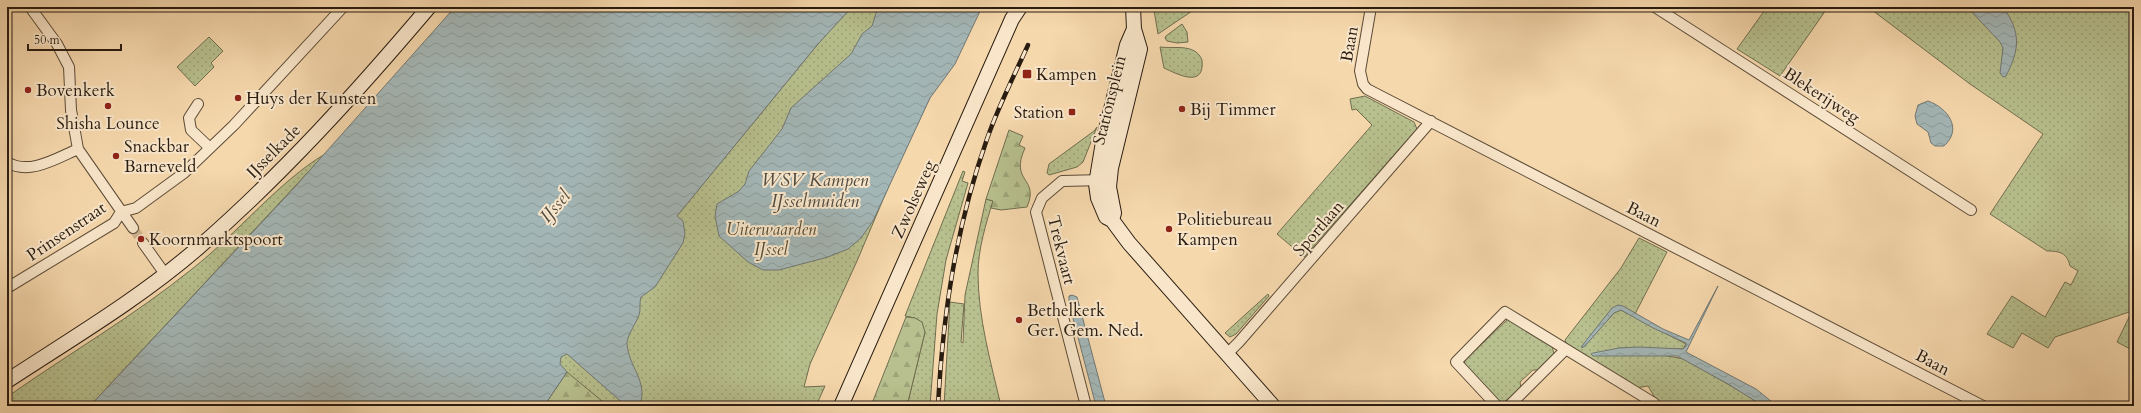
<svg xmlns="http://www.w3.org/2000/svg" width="2141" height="413" font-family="Cardo,serif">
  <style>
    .grass { fill: url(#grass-dots); stroke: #706e4f }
    .forest { fill: url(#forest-firs); stroke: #706e4f }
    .water { fill: url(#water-waves); stroke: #727874 }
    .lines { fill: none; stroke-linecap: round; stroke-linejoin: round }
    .street-tunnel { stroke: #cdb28e; stroke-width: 10; stroke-dasharray: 10 5; stroke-linecap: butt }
    .street-casing { stroke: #5c4b37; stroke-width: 12 }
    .secondary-casing { stroke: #291c10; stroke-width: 16 }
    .street { stroke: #f9e6ca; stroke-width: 10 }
    .secondary { stroke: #f9e6ca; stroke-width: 14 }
    .rail-casing { stroke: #291c10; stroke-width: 4.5 }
    .rail { stroke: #f9e6ca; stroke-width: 3; stroke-dasharray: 9; stroke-linecap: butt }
    .poi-dot { fill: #8f2418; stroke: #f9e6ca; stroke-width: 1.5 }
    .labels { text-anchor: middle; stroke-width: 4; stroke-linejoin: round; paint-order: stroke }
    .street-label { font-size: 17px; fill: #291c10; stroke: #f9e6ca }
    .poi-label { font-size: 17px; fill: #291c10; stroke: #f9e6ca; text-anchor: start }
    .park-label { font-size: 17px; font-style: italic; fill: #544d36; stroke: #f9e6ca }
    .water-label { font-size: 18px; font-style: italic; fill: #4e4a42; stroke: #f9e6ca }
  </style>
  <defs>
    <pattern id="grass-dots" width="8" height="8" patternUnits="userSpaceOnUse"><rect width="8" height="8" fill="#b7c08e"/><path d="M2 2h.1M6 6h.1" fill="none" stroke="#9da479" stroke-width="1.8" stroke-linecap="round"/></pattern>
    <pattern id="forest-firs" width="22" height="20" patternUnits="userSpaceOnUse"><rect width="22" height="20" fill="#b7c08e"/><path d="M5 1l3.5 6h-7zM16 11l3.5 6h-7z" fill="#9da479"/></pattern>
    <pattern id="water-waves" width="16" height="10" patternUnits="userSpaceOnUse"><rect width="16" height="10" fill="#a3b6b6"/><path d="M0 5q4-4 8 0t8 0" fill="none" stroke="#8c9c9b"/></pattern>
  </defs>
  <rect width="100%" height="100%" fill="#f6d8ad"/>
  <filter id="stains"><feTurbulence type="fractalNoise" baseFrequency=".005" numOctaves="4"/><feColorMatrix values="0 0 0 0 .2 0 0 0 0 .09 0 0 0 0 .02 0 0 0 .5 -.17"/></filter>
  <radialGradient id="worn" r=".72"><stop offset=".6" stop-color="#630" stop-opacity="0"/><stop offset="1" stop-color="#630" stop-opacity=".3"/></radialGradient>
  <!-- grass -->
  <path class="grass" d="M851,7h130l-49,86 -39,83 -36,85 -47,103 -6,23 21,-1 -9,20h-297l39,-45 260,-317z
    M1164,7h34l-40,27 -4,-24z
    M1767,7h61l-48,69 -43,-27z
    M1868,7h266v344l-17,-9 15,-31 -77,26 -7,11 -26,-15 -9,15 -26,-14 25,-38 33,21 20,-35 6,3 7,-14 -8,-5c-3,-13 -10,-15 -23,-15l-57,-37 53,-80 -73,-50z
    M1182,24l5,8 1,10 -11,1 -10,-2 -2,-3 1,-2z
    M209,37l14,14 -12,12 3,4 -19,19 -18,-19z
    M1160,47c15,2 35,-4 42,13 3,29 -25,14 -38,8z
    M1365,96l49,26 3,7 -113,128 -27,-23 95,-109 -16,-16 -4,1 -2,-11z
    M1097,127l-14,35 -6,5 -28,8 -2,-2 2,-9 45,-33z
    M325,154l-235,252h-83v-9c61,-43 127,-81 185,-128 45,-35 86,-87 133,-115z
    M963,171l2,1 -3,9 6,2 -22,77 -9,54 -7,92h-23l18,-74 -10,-14 -10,-2z
    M986,199l7,2c-7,22 -15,49 -15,72 0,45 13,90 23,133h-57l6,-104 14,2 -3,38 2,1 2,-48z
    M1639,238l28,14 -32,62 -17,-9 -36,43 32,-35 7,-3 65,34 -3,5 -64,-1 2,7h41l22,4 63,36 16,11h-103l-12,-20 -13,2 -69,-44 -1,-4 56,-72z
    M1268,294l1,2 -33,38 -6,3 -5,-4z
    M1508,319l44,27 2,8 -15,16h-6l-13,12 1,6 -18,15 -4,-1 -35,-39 1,-3z"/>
  <!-- forest -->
  <path class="forest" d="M1009,130l14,6 -4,9 6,3c-16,35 15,29 2,59l-26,3 -10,-2 2,-7 -7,-2z
    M906,317l9,1 7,4 3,10 -18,74h-36z
    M567,372l41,34h-64z"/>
  <!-- water -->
  <path class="water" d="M455,7h397l-34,37 -141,172 6,5 2,13 -2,9 -28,44 -14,10c-2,6 0,13 -2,18 -3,9 -12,20 -12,29 2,24 21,36 13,62h-14l-59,-52 -6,3 -1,7 7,8 -23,34h-454l204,-218z
    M878,7h104l-27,57 -25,34 -57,123 -12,17 -13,11 -20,8 -49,13h-16l-15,-8 -29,-26 -4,-20 2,-12 22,-13 6,-7 4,-13 33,-42 9,-21 60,-54 11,-20 10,-8z
    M1967,7h36c18,25 17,42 3,69l-3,1 -3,-4 3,-25 -3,-6z
    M1928,101c20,7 35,28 16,45h-9l-4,-3 -3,-11 -11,-8 -2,-8 3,-11z
    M1718,286l-32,66 70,37 21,17h-14l-35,-22 -51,-28h-84l-2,-2 2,-1 26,-5 19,-1 45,2 3,-3v-3l-33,-15 -32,-18 -7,3 -30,34h-3l31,-39 6,-3 5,1 40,23 26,11z
    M1072,295l5,2 29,109h-10l-27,-103v-7z"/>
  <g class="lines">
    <!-- street-tunnel -->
    <path class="street-tunnel" d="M133,228l10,15"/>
    <defs>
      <path id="street" d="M30,7l27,37 12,23 2,43 7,39 55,79
        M1371,7l-11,64 3,13 4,5 616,317
        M1655,7l316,203
        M198,104l-9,14 2,12 19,18
        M7,162c22,14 50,-4 71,-13
        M121,212l15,-4 48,-35 50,-48 109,-118
        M143,243l22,31
        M7,288l107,-65 7,-11
        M1227,354l12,-12 192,-221
        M1086,406l-50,-194 6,-14 20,-17 42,-1
        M1497,406l-41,-44 49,-50 149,91
        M1509,406l56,-56"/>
      <path id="secondary" d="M1134,29l-7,16 -24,97 -7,42 2,14 8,19 6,3 17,23 144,163
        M1112,220l2,-7 -5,-26 2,-19 29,-119 -6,-20 -1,-22
        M7,381c64,-42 132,-82 191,-133 84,-73 159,-156 231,-241
        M841,406l171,-387 8,-12"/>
    </defs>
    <!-- street casing -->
    <use href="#street" class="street-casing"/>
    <!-- secondary casing -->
    <use href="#secondary" class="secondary-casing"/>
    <!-- street -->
    <use href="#street" class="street"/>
    <!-- secondary -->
    <use href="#secondary" class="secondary"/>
    <defs>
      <path id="rail" d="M938,406c5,-93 18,-179 49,-267 11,-32 27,-63 41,-94"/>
    </defs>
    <!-- rail casing -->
    <use href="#rail" class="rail-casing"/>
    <!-- rail -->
    <use href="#rail" class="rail"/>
  </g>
  <!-- markers -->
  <g class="poi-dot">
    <rect x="1022" y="69" width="10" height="10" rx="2"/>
    <circle cx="28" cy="90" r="4"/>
    <circle cx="238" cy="98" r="4"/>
    <circle cx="108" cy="106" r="4"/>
    <circle cx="1182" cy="109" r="4"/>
    <rect x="1068" y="108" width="8" height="8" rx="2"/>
    <circle cx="116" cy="156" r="4"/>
    <circle cx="1169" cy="229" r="4"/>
    <circle cx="141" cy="239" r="4"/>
    <circle cx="1019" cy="320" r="4"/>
  </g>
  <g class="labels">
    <!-- street labels -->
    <g class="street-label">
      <text transform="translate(1349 44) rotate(-80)" y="6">Baan</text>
      <text transform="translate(1822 95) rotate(33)" y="6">Blekerijweg</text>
      <text transform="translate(1109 100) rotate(-76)" y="6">Stationsplein</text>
      <text transform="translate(273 151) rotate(-45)" y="6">IJsselkade</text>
      <text transform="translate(913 199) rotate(-66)" y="6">Zwolseweg</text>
      <text transform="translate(1644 214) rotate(27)" y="6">Baan</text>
      <text transform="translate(1318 228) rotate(-49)" y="6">Sportlaan</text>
      <text transform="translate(66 231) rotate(-34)" y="6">Prinsenstraat</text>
      <text transform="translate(1062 250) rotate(76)" y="6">Trekvaart</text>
      <text transform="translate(1933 362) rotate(28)" y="6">Baan</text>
    </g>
    <!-- poi labels -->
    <g class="poi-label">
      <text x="1036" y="80">Kampen</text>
      <text x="36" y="96">Bovenkerk</text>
      <text x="246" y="104">Huys der Kunsten</text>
      <text x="1190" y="115">Bij Timmer</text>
      <text x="1064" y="118" text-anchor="end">Station</text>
      <text x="108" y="129" text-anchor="middle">Shisha Lounce</text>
      <text x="124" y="152">Snackbar<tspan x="124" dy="20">Barneveld</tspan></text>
      <text x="1177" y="225">Politiebureau<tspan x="1177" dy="20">Kampen</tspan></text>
      <text x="149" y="245">Koornmarktspoort</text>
      <text x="1027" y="316">Bethelkerk<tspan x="1027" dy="20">Ger. Gem. Ned.</tspan></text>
    </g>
    <!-- park labels -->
    <g class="park-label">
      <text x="771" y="235">Uiterwaarden<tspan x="771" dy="20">IJssel</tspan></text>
    </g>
    <!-- water labels -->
    <g class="water-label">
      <text x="815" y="186">WSV Kampen<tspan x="815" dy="21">IJsselmuiden</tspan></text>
      <text transform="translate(555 206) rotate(-49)" y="6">IJssel</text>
    </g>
  </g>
  <!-- margin -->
  <rect width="2141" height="413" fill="none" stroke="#f6d8ad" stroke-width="24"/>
  <rect x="8" y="8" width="2125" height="397" fill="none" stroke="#291c10" stroke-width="2"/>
  <rect x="12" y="12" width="2117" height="389" fill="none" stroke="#291c10"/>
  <!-- scale -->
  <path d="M28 44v6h93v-6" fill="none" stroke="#291c10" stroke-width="2"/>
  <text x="34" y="44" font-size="12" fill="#291c10" stroke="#f9e6ca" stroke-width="3" paint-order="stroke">50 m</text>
  <rect width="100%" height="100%" filter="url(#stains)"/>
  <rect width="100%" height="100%" fill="url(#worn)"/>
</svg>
